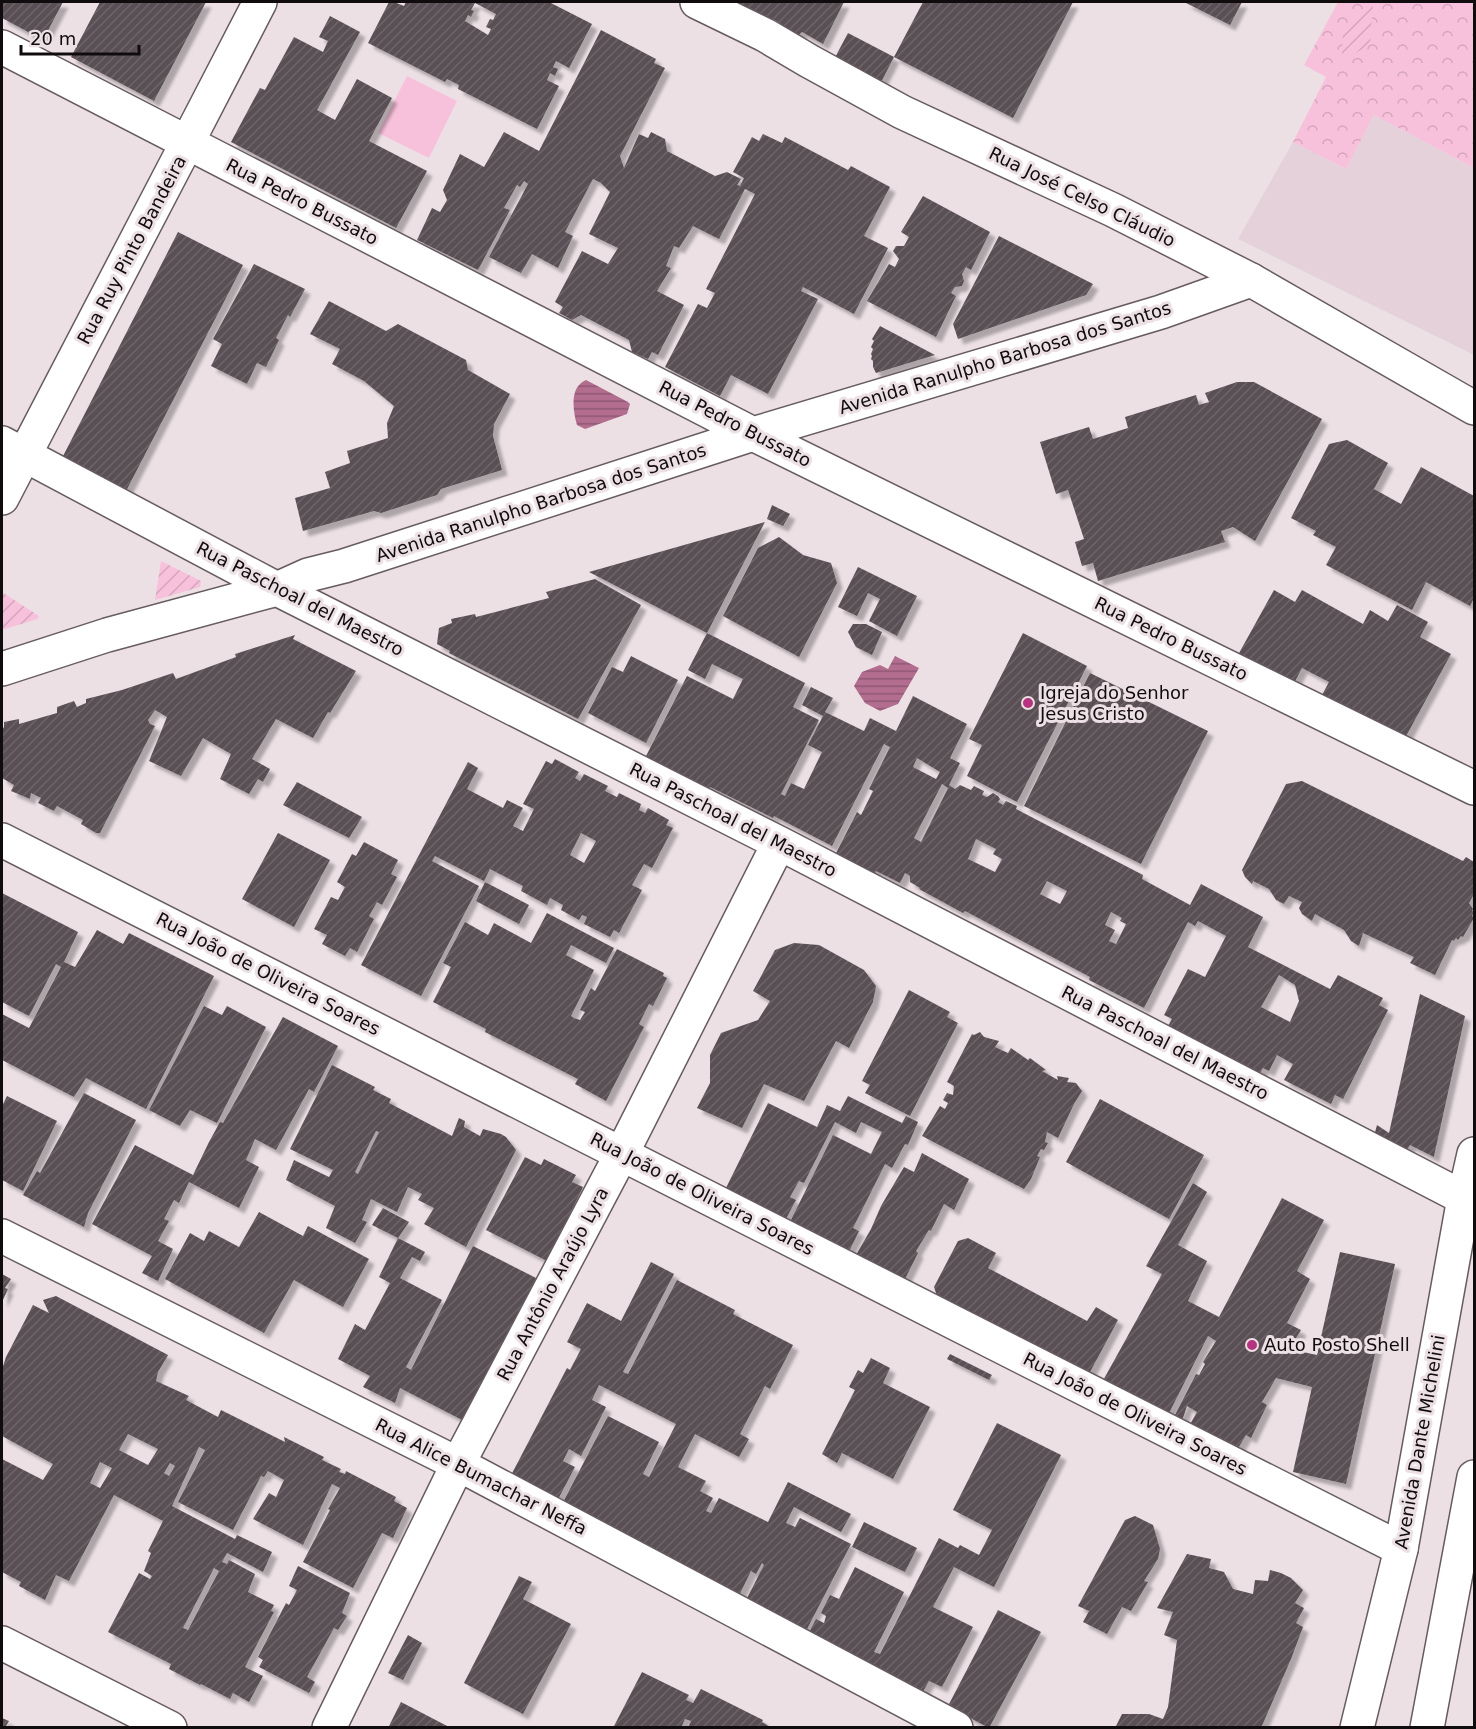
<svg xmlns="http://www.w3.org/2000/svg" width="1476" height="1729" font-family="'DejaVu Sans',sans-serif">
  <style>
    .built { fill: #e5d1da }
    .park { fill: url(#park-crowns) }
    .garden { fill: url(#garden-furrows) }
    .pitch { fill: #f8c1db }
    .water { fill: url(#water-rules) }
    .building { fill: url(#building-hatch); fill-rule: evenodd; filter: url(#shadow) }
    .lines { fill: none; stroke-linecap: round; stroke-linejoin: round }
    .street-casing { stroke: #665b60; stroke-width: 36 }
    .secondary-casing { stroke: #665b60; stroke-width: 36 }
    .street { stroke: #fff; stroke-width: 33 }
    .secondary { stroke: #fff; stroke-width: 33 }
    .poi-dot { fill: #b6347f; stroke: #ece0e5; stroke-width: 2 }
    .labels { text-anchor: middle; stroke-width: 6; stroke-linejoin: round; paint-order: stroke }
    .street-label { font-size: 18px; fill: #100c0e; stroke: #ece0e5 }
    .poi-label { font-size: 18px; fill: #100c0e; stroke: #ece0e5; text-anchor: start }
  </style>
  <defs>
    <pattern id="park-crowns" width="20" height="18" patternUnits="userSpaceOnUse" patternTransform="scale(1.5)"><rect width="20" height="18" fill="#f8c1db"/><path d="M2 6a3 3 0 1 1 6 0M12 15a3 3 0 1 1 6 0" fill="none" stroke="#d4a5bb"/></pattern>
    <pattern id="garden-furrows" width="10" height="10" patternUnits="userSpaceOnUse" patternTransform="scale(1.5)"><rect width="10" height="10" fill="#f8c1db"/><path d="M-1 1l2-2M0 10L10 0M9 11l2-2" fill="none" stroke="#d4a5bb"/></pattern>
    <pattern id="water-rules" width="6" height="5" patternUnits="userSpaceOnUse" patternTransform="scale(1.5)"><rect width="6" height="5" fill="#b26d8f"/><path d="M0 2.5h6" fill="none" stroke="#8f5873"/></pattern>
    <pattern id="building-hatch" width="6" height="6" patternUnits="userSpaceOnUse" patternTransform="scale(1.5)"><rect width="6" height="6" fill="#5a5054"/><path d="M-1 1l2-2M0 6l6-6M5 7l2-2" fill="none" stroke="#6d6468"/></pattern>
    <filter id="shadow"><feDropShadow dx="5.5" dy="5.5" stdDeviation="1.5" flood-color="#0004"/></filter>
  </defs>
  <rect width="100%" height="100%" fill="#ece0e5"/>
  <!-- built -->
  <path class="built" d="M1374,115l100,53v187l-236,-116 55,-97 53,27z"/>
  <!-- park -->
  <path class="park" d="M1338,2h136v166l-100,-53 -28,54 -53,-27 33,-65 -22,-12z"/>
  <!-- garden -->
  <path class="garden" d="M1373,4l-3,40 -28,18 1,-35z
    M161,561l40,20 -1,6 -45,13z
    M2,592l37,24 -2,3 -35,11z"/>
  <!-- pitch -->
  <path class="pitch" d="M407,76l50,25 -28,57 -51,-25z"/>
  <!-- water -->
  <path class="water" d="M586,380l42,22 2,2 -3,10 -42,15 -8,-4c-4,-14 -8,-38 9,-45z
    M895,656l24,12 -21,36 -18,7 -15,-8 -11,-17 8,-14 18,-7 8,4z"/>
  <!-- building -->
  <path class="building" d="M2,2h61l-20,38 -41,-22z
    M100,2h106l-52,99 -83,-44z
    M389,2h5l10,4 2,-4h143l43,22 -23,44 -13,-7 -3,6 5,2 -3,7 -5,-3 -3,7 12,6 -22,43 -79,-40 1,-4 -12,-6 -2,3 -77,-39zM475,3l21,11 -3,6 -3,-1 -4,8 5,2 -3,6 -23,-14 3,-6 3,2 3,-6 -3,-1z
    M733,2h111l-21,42 -21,-12 -8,7 -12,-7 -2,-9 -5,-3 -10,4z
    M923,2h150l-60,116 -119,-61z
    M1184,2h58l-12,23z
    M330,16l30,16 -43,78 18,10 22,-41 35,19 -23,43 58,30 -31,57 -165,-86 29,-54 5,2 29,-53 29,15 5,-11 -9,-4z
    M601,30l55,29 -2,4 11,5 -45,88 4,12 15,-34 9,4 3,-6 14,7 2,12 48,25 12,-4 14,7 -4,6 3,1 4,-8 -11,-6 19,-35 7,4 4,-7 19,9 3,-6 63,33 3,-4 39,21 -26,49 24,12 -34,66 -51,-27 -2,4 17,8 -50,95 -37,-19 -11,21 -55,-29 33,-63 9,4 8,-15 -9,-4 49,-95 -10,-5 -26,50 -26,-13 -14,22 -5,-2 -8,20 5,2 -14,23 27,14 -26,50 -6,-3 -4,7 -16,-7 -3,-12 -48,-25 -9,5 -13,-7 4,-6 -8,-5 27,-51 26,13 10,-16 -29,-14 21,-42 -9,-9 -8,-4 -28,53 8,4 -15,32 -26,-14 -11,19 -32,-16 39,-73 -4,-3 -4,6 -3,-2 -13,23 6,2 -32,60 -61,-30 15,-32 8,4 7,-12 -4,-10 17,-36 24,13 20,-35 35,19z
    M848,33l46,24 -19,37 -44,-29z
    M923,196l67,36 -19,38 -5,-3 -4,7 2,7 -2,5 -7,1 -4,6 5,3 -20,41 -69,-36 22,-37 6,3 4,-8 -6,-8 3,-5h8l5,-9 -8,-5z
    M178,232l65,33 -119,230 -64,-33z
    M999,236l94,48 -7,11 -128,44 -5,-15z
    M254,264l51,25 -15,28 -2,-2 -12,23 3,2 -13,27 -9,-4 -10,21 -36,-18 11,-22 -9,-5z
    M329,301l57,30 12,-7 68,36 2,10 42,24 -16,30 -1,12 9,34 -61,19 -4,6 -56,18 -7,-2 -71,20 -8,-33 35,-10 -5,-16 25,-9 -3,-12 41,-13 -1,-15 7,-17 -30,-25 -32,-17 8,-15 -30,-15z
    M880,326l55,29 -59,18 -3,-6v-6l-2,-2 1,-3 -1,-2 2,-5 -2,-2 3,-6 -2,-2z
    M1237,382h17l68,37 -67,122 -22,-14 -12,4 4,11 -127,39 -5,-18 -11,3 -7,-24 9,-3 -16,-49 -12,4 -16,-52 49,-15 4,12 35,-11 -3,-11 71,-22 3,10 10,-3 -4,-9z
    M1347,440l41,23 -14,26 27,15 20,-37 53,29v102l-4,8 -44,-24 -14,28 -86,-45 10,-18 -23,-12 3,-4 -25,-13 38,-74z
    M772,505l18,9 -7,12 -16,-7z
    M765,522l-58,111 98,50 -12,24 26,13 -38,74 4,2 6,-13 13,6 18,-37 -14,-7 15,-29 -21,-11 9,-18 22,11 -8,14 39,19 6,-13 26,13 17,-35 54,28 -17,34 10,5 -11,22 6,4 5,-4 11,5 3,-4 10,5 -2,4 5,2 6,-4 5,3 2,3 -2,3 5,3 3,-4 11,5 -1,3 127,66 -1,4 48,26 11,-21 62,33 -15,30 82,42 8,-14 45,23 -4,7 9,5 -45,89 -8,-4 -4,9 -47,-24 9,-16 -16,-9 -8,16 -6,-3 -3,5 -92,-47 4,-7 -8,-4 24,-46 17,8 21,-41 -28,-15 -3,5 -7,-4 -44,86 -55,-28 1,-3 -125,-66 -2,2 -44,-24 1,-1 -10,-6v-6l-5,-3 -5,10 -24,-12 -5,12 -40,-20 26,-51 4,3 12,-24 -4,-2 21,-42 -6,-3 -52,102 -58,-30 -1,2 -63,-31 -3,5 -63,-32 43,-84 46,23 10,-20 -31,-15 -7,15 -17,-9 19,-37 -118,-61zM917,758l23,14 -4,7 -23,-12zM942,784l6,4 -27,54 -7,-4zM976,839l20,10 -3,5 9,5 -7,13 -27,-13zM1047,881l20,10 -7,13 -20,-10zM1111,912l11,6 -2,3 6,3 -10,20 -7,-3 6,-11 -10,-5zM1279,975l16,10 4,16 -9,21 -29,-15z
    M779,537l24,18 28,8 6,20 -38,74 -76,-41 35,-68z
    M858,567l59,29 -20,40 -28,-15 11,-22 -12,-6 -11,23 -19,-9z
    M595,579l46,26 -63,114 -129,-66 1,-2 -13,-7 2,-16 13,-5 -1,-4 24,-5 1,3 73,-19 -3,-6z
    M1274,590l21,12 7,-12 61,34 7,-14 18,11 9,-16 31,17 -8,15 31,17 -46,84 -89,-32 13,-24 -27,-14 -14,27 -55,-31z
    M853,624h13l16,8 -10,23 -16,-8 -8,-15z
    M1023,633l64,33 -70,136 -50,-26 15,-31 -13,-6z
    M295,635l-2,4 63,32 -26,42 -2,-1 -15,26 -37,-19 -24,40 18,10 -7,13 -5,-3 -9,15 -29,-15 11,-25 -28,-16 -22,38 -32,-15 18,-44 -12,-7 -7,10 2,4 5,2 -55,107h-4l-15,-9 2,-4 -26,-14 -3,5 -16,-8 3,-5 -10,-5 -1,6 -19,-8 3,-6 -12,-7v-48l2,-3v-5l15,-3v5l38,-11v-6l17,-6 3,6 9,-4v-4l36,-9 51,-17 3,6 60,-22 -1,-3z
    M631,656l47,24 -32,63 -58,-30 24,-46 11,5z
    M1090,673l118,58 -67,133 -117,-58z
    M555,759l24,13 -4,6 5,3 4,-7 24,12 -3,5 12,6 2,-4 22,11 -2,6 6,3 3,-5 21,12 -3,5 7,3 -21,40 -8,-4 -12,21 10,5 -23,43 -5,-3 -4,7 -26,-13 3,-7 -5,-2 -3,5 -18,-10 2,-5 -13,-7 -3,7 -26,-14 2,-5 -33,-17 -6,12 -49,-25 -3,5 47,25 -58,110 -60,-31 107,-203 10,6 -11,21 36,19 4,-8 16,8 -10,18 10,5 11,-22 -11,-5 23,-43 6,3zM581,833l15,8 -12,22 -14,-8z
    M1302,781l161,80 3,-4 8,5v32l-5,9 4,6 -1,2 2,1 -2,4 2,2 -11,19 -2,-1 -3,4 -2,-2 -2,3 -2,-1 -17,35 -25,-12 4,-6 -51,-24 -4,13 -8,-5 -7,-11 -29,-16 -3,7 -10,-7 -3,-6 3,-6 -13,-6 -5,8 -8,-4 -7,-11 -16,-8 -1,3 -7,-7 -3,-7 44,-86z
    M297,782l65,35 -13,21 -66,-33z
    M278,833l52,27 -36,67 -52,-28z
    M364,842l34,18 -7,14 6,3 -15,28 -5,-3 -8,14 5,3 -17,33 -7,-4 -5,8 -23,-12 5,-9 -13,-6 17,-32 7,3 7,-13 -8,-5 15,-28 4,2z
    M485,882l44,23 -10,19 -43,-23z
    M2,893l76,39 -14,30 11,5 22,-37 26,14 6,-11 85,43 -68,133 -60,-31 -12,19 -72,-37v-46l27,14 32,-61 -5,-3 -27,52 -27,-14z
    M547,913l67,35 -8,15 -35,-18 -5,10 28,15 -23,46 3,2 6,2 5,-8 -5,-2 11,-22 4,3 22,-42 47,24 -1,3 4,2 -14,28 -4,-2 -10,20 5,3 -38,74 -31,-17 3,-5 -93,-47 1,-3 -53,-27 18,-35 -8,-4 22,-41 23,13 6,-12 37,20z
    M794,943l25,2 45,25 12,16 -3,16 -24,46 -13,-7 -32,60 -40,-17 -22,44 -45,-20 13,-25v-28l11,-22 37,-13 12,-19 -17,-10 22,-41z
    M909,990l41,22 -3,5 11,6 -48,93 -45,-23 5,-8 -8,-4z
    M1420,994l45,22 -31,140v1l-24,-12 -9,15 -27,-24 3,-11 12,8z
    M204,1006l18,9 5,-9 39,21 -49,96 -27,-13 -10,16 -31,-16z
    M283,1017l55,29 -24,46 -5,-3 -33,61 -21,-11 -9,21 13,7 -20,41 -50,-26 -10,21 -5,-3 -10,19 5,2 -11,20 15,8 -15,32 -16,-8 10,-17 -60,-32 43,-79 58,30 16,-33 11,-20 3,1z
    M980,1032l4,5 15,4 -4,6 13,6 3,-5 17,12 2,-2 16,12 -4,1 16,9 -1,-4 12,2 -2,4 9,1 6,8 -8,13 -16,34 -11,-6 -2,10 3,1 -4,7 -3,-1 -4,7 3,1 -9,22 -7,10 -102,-53 18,-30 5,3 3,-6 -5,-3 4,-7 6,2 1,-9 -7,-4 25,-48 2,1z
    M332,1065l43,22 -2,3 18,9 -2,4 63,33 7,-18 6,3 -1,6 16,9 3,-7 18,5 5,3 10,13 -50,97 -42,-23 10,-16 -16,-8 4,-6 -14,-7 -11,25 -26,-13 -9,21 5,2 -12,21 -29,-15 9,-22 -49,-26 8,-20 35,17 4,-7 -43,-21zM376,1131l3,1 -21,42 -3,-2z
    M84,1093l52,27 -48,93 -4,14 -61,-32 14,-24 3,2z
    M7,1096l50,25 -34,70 -21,-11v-74z
    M848,1096l54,27 4,-7 12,6 -10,23 -3,-1 -13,24 -7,-4 -32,64 6,3 -16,33 -54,-40 44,-89 38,19 11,-22 -21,-10 -5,11 -21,-11 -31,61 -5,-2 -9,16 6,3 -17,32 -20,-10 7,-14 -40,-20 42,-85 49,24 10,-22 13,6z
    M1100,1099l104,56 -35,64 -103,-57z
    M922,1153l47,26 -15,31 -10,-6 -13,27 -2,-1 -13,21 2,2 -20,40 -49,-26 22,-38 10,-23 23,-39 10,5z
    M525,1157l16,8 3,-6 32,16 -4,7 11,5 -36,74 -61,-31z
    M1193,1183l14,9 -29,53 29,16 -19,40 31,16 63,-119 42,22 -27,51 13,8 -23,44 14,7 -12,19 28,6 23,-103 55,12 -49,220 -53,-12 19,-85 -36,-9 -14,24 5,3 -16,33 -5,-3 -15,25 -47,-25 13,-23 -10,-6 -5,15 -8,-4 22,-43 3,1 6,-11 -2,-2 13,-21 -8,-5 -43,85 -65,-35 62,-112 -16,-8z
    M383,1208l26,14 -11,16 -26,-13z
    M259,1212l44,24 5,-10 61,33 -26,48 -49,-27 -30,53 -99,-54 25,-46 14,8 5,-10 30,16z
    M398,1238l27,14 -5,9 -8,-4 -12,21 42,22 -36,67 5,3 62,-124 63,32 -70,144 -66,-34 -5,15 -32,-16 7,-11 -32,-17 17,-35 10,6 25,-47 -11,-6z
    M968,1238l28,15 -8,15 99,53 9,-14 22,13 -28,52 -18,1 -133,-71 -5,-15 24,-46z
    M651,1262l23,12 -51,98 5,2 49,-94 58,30 -2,4 60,31 -23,44 -5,-3 -25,48 9,5 -10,18 -44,-23 -17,33 28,14 -6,10 13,7 -7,13 5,2 8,-15 49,24 20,-40 63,32 -10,18 -47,-25 -8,16 9,4 5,-9 51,26 -46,89 -60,-31 19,-37 -2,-2 -6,11 -5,-3 -16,33 -56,-30 6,-9 -64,-33 -61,-24 48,-92 51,26 -16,32 6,3 27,-53 -77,-39 -7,15 14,7 -25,49 -12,-7 -6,12 12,6 -21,40 -47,-24 60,-115 3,2 11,-21 -14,-7 20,-39 34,18z
    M2,1274l9,5 -6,9 3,1 -6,13z
    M56,1296l112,59 -10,17 -2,9 33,15 -3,4 32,17 3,-7 64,32 -1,-5 40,20 -2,3 19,9 -2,3 6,2 1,-3 50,26 -2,4 13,7 -14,30 -11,-5 -29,55 -50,-26 27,-52 -2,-1 12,-21 -8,-4 -29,61 -50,-26 16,-26 7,4 8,-17 -16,-9 -4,6 -3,-1 -28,54 -55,-28 27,-52 -6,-3 -27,59 63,33 2,-4 35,17 -9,20 -36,-19 -5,9 5,2 2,-4 26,14 -7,18 26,13 -3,6 3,1 -29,55 18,9 -14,26 -16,-9 -3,6 -29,-15 -1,1 -31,-16 2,-5 -63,-32 31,-59 11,6 2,-3 -8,-5 7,-18 -3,-2 15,-30 -28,-15 -21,-11 -45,86 -13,-6 -11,25 -26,-14 2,-4 -19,-10v-113l41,21 10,-16 -51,-28v-67l4,-12 27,-52 16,8 -6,-13zM128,1434l30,15 -10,16 -29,-15zM100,1462l12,6 -12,20 -10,-5zM170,1463l5,3 -6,10 -5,-3zM214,1568l5,3 -31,59 -5,-2z
    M950,1354l42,21 -3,5 -42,-21z
    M871,1358l19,10 -7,15 47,24 -37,72 -51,-26 -5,10 -15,-9 33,-64 -6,-3 9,-17 5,3z
    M997,1423l64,32 -67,132 -40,-20 -21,40 40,20 -31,60 -13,-6 -9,16 -118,-51 14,-27 8,4 2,-7 -5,-3 9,-18 9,4 16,-32 49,25 -30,60 6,2 59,-116 19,10 2,-3 19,10 13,-25 -39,-20z
    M1135,1516l18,9 7,24 -2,10 -14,22 4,1 -17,29 -9,-4 -15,27 -24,-12 6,-11 -11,-5 47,-86z
    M864,1522l53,26 -12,24 -53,-25z
    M1187,1554l24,5 -2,9 15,4 9,17 20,5 2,-14 13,1 2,-11 11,3 10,5 12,12 -8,13 9,5 -8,15 7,4 -12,32 -30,69h-146l7,-14h27l14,5 5,-12 9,-67 -13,-5 9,-23 -16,-4z
    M298,1566l52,27 -8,20 5,3 -9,14 -4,-2 -27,49 8,5 -6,11 -50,-26 4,-7 -5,-3 28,-54 3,2 8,-15 -8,-4z
    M519,1576l13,6 -9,17 48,25 -48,90 -59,-31z
    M998,1610l43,22 -52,96 -41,-22z
    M408,1635l14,8 -19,37 -15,-7z
    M642,1672l47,23 -3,5 7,3 8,-14 62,31 -1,2 10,6h-84l3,-7 -6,-2 -4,9h-68z
    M401,1702l50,26h-63z
    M2,1718l7,3 -3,5 4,2h-8z"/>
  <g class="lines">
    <defs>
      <path id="street" d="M2,47l751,387 721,354
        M2,443l275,146 502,254 685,355
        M2,498l185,-355 73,-141
        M2,669l105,-34 170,-46 31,-14 36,-9 409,-132 408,-122 90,-32
        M2,840c467,236 932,473 1399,709
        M2,1236l456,228 498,264
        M2,1643l168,85
        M329,1728l129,-264 164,-311 157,-310"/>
      <path id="secondary" d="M697,2l68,33 44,26 93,51 211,98 138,70 223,128
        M1357,1728l44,-179 63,-351 10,-44
        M1427,1728l47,-251"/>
    </defs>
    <!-- street casing -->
    <use href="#street" class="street-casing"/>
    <!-- secondary casing -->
    <use href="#secondary" class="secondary-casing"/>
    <!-- street -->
    <use href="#street" class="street"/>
    <!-- secondary -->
    <use href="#secondary" class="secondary"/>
  </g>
  <!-- markers -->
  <g class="poi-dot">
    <circle cx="1028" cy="703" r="6"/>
    <circle cx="1252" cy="1345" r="6"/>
  </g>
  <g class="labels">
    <!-- street labels -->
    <g class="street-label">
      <text transform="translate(1082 197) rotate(26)" y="6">Rua José Celso Cláudio</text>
      <text transform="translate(302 202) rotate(27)" y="6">Rua Pedro Bussato</text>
      <text transform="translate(132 250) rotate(-62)" y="6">Rua Ruy Pinto Bandeira</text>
      <text transform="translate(1005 358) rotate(-17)" y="6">Avenida Ranulpho Barbosa dos Santos</text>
      <text transform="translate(735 424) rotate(27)" y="6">Rua Pedro Bussato</text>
      <text transform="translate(541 503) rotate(-18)" y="6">Avenida Ranulpho Barbosa dos Santos</text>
      <text transform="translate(300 599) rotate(27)" y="6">Rua Paschoal del Maestro</text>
      <text transform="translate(1171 639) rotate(26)" y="6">Rua Pedro Bussato</text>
      <text transform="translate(733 820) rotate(27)" y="6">Rua Paschoal del Maestro</text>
      <text transform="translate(268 974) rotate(27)" y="6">Rua João de Oliveira Soares</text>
      <text transform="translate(1165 1043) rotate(27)" y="6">Rua Paschoal del Maestro</text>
      <text transform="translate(702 1194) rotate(27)" y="6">Rua João de Oliveira Soares</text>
      <text transform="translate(553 1284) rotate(-62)" y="6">Rua Antônio Araújo Lyra</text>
      <text transform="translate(1135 1414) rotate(27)" y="6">Rua João de Oliveira Soares</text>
      <text transform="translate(1420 1442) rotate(-80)" y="6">Avenida Dante Michelini</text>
      <text transform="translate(481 1477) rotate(27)" y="6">Rua Alice Bumachar Neffa</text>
    </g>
    <!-- poi labels -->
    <g class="poi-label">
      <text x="1040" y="699">Igreja do Senhor<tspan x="1040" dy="21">Jesus Cristo</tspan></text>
      <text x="1264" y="1351">Auto Posto Shell</text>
    </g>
  </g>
  <!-- border -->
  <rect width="1476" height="1729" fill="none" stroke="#100c0e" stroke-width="6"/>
  <!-- scale -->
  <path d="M21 45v9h118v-9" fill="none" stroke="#100c0e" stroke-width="3"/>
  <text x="30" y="45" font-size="18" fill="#100c0e" stroke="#ece0e5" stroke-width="4.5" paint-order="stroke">20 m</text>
</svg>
